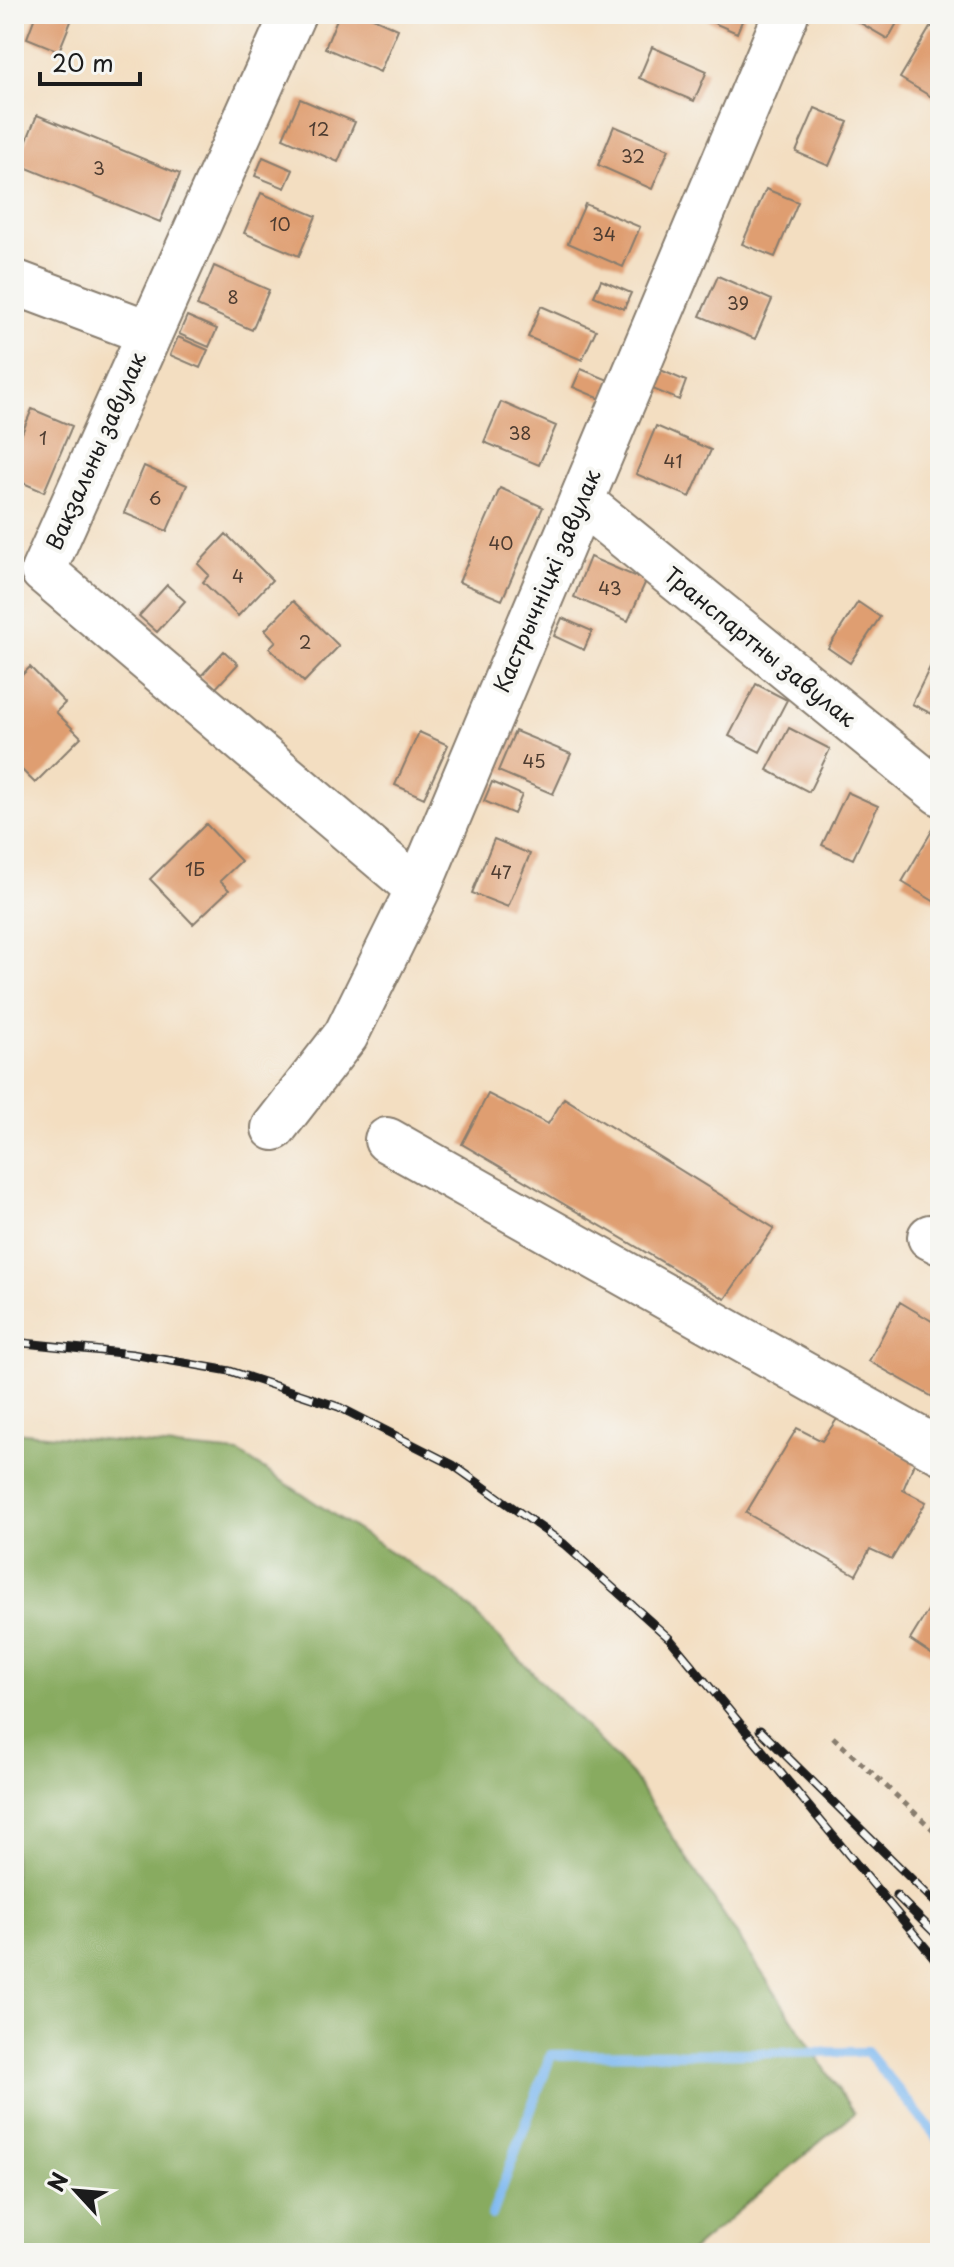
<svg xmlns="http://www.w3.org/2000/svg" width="954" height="2267" font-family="'Playpen Sans',sans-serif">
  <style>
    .forest { fill: #88ab60; stroke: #52643e; stroke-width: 2 }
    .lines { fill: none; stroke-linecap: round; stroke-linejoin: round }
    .stream { stroke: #80baf1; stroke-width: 10 }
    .building { fill: #df9e71 }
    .minor-casing { stroke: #887d6e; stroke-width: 48 }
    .path { stroke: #887d6e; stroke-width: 5; stroke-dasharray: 6 6; stroke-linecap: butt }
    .minor { stroke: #fff; stroke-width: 44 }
    .rail-casing { stroke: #1c1c1c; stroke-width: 9 }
    .rail { stroke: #f6f6f2; stroke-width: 6; stroke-dasharray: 18; stroke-linecap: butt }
    .labels { text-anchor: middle; stroke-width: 8; stroke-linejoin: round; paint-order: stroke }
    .number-label { font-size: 18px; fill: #4d3c31 }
    .street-label { font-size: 22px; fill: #1c1c1c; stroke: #f6f6f2 }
  </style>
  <rect width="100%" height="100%" fill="#f6f6f2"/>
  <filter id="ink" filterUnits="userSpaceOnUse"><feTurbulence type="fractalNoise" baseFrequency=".0125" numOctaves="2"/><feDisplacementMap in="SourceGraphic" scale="16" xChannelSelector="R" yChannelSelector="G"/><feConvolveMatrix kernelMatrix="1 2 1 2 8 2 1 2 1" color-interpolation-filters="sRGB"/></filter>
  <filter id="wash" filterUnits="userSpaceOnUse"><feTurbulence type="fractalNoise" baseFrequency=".006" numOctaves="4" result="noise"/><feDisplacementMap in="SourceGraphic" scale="32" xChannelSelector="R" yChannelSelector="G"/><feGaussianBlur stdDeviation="1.8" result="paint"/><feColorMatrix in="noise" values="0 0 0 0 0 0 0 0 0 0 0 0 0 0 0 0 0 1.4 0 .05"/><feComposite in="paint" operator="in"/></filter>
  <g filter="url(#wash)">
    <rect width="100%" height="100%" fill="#f3dec1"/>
    <!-- forest -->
    <path class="forest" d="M14,1432l225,21 218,142 175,180 222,338 -165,140h-675z"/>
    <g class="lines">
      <!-- stream -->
      <path class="stream" d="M492,2215l59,-160 316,-3 73,89"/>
    </g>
    <g id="blocks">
      <!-- building -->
      <path class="building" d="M36,14h38l-15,37 -32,-13z
        M339,14h25l34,15 -18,43 -55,-24z
        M709,14h36l-8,19 -30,-13z
        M845,14h57l-14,25z
        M931,26l9,6v70l-40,-24z
        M652,47l55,24 -13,30 -55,-23z
        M300,99l55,23 -17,40 -55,-24z
        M815,108l33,14 -19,44 -33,-14z
        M37,115l143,59 -20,48 -143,-58z
        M614,126l55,23 -17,40 -54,-24z
        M263,157l30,13 -8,18 -30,-12z
        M766,189l32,13 -23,55 -33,-13z
        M261,193l55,23 -17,40 -55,-23z
        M585,204l55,23 -17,40 -55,-24z
        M214,266l55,24 -17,40 -55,-24z
        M718,276l54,24 -17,39 -55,-23z
        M601,280l30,13 -7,16 -30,-13z
        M541,306l55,24 -14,30 -54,-23z
        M187,316l30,13 -8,18 -30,-13z
        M178,337l30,13 -8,18 -30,-13z
        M656,368l30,13 -7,19 -31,-13z
        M581,369l30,12 -8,19 -30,-13z
        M501,402l55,24 -17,39 -55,-23z
        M32,409l40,17 -28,66 -30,-13v-27z
        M656,426l55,24 -21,47 -54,-23z
        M144,466l43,19 -20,46 -43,-18z
        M500,488l43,19 -41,93 -43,-18z
        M226,534l46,46 -34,36 -35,-34 6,-7 -11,-11z
        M590,557l56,24 -18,40 -54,-24z
        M167,585l18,16 -28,31 -18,-16z
        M293,601l46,45 -35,36 -35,-34 7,-7 -11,-11z
        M858,602l22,15 -30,46 -22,-15z
        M562,618l30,13 -8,19 -30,-14z
        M224,651l14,13 -23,25 -15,-12z
        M933,661l7,3v54l-28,-14z
        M30,667l35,36 -9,9 25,25 -46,46 -21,-21v-79z
        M756,684l31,16 -27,52 -31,-16z
        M789,728l41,21 -21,43 -42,-22z
        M515,731l56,23 -18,40 -55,-23z
        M419,732l29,13 -24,53 -29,-13z
        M492,782l30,13 -8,19 -30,-13z
        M847,792l31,14 -25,53 -31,-14z
        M206,824l35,37 -21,20 9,9 -36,34 -43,-45z
        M933,829l7,4v72l-38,-23z
        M494,839l36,15 -22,53 -36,-14z
        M488,1094l60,30 16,-26 210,130 -49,71 -263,-155z
        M900,1302l40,24v75l-71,-40z
        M837,1419l78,42 -12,29 23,12 -34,57 -22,-10 -14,26 -110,-62 51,-85 25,13z
        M940,1591v69l-30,-20z"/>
    </g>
  </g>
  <g filter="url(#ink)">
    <use href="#blocks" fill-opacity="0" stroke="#887d6e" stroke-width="2"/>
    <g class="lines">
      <defs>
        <path id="minor" d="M293,14l-250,557 375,318
          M14,282l136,51
          M581,501l359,292
          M274,1128l72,-93 72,-146 368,-875
          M387,1140l553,311
          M930,1237l10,5"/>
      </defs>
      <!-- minor casing -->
      <use href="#minor" class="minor-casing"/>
      <!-- path -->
      <path class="path" d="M833,1737l107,99"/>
      <!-- minor -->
      <use href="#minor" class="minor"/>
      <defs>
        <path id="rail" d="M14,1342l118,12 98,17 109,36 114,58 111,79 106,95 270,326
          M760,1730l180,177
          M896,1895l44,43"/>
      </defs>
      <!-- rail casing -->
      <use href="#rail" class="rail-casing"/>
      <!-- rail -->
      <use href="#rail" class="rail"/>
    </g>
  </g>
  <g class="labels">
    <!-- number labels -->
    <g class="number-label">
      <text x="319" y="136">12</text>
      <text x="633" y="163">32</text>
      <text x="99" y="175">3</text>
      <text x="280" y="231">10</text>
      <text x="604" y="241">34</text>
      <text x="233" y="304">8</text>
      <text x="738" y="310">39</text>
      <text x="520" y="440">38</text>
      <text x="43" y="445">1</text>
      <text x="673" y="468">41</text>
      <text x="155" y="505">6</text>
      <text x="501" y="550">40</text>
      <text x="238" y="583">4</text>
      <text x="610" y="595">43</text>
      <text x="305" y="649">2</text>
      <text x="534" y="768">45</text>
      <text x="195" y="876">1Б</text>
      <text x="501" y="879">47</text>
    </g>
    <!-- street labels -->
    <g class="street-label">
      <text transform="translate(96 451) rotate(-66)" y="8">Вакзальны завулак</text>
      <text transform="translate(547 581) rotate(-67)" y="8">Кастрычніцкі завулак</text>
      <text transform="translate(760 647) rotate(39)" y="8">Транспартны завулак</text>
    </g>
  </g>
  <!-- margin -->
  <rect width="954" height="2267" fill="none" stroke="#f6f6f2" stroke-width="48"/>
  <!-- north arrow -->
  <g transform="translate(76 2191) rotate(296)" stroke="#f6f6f2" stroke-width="6" paint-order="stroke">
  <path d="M0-6L14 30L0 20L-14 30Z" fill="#1c1c1c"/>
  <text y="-12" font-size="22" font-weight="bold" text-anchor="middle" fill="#1c1c1c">N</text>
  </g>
  <!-- scale -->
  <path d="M40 72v12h100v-12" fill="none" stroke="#1c1c1c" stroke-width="4"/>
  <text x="52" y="72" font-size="24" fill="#1c1c1c" stroke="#f6f6f2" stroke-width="6" paint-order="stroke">20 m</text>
</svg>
